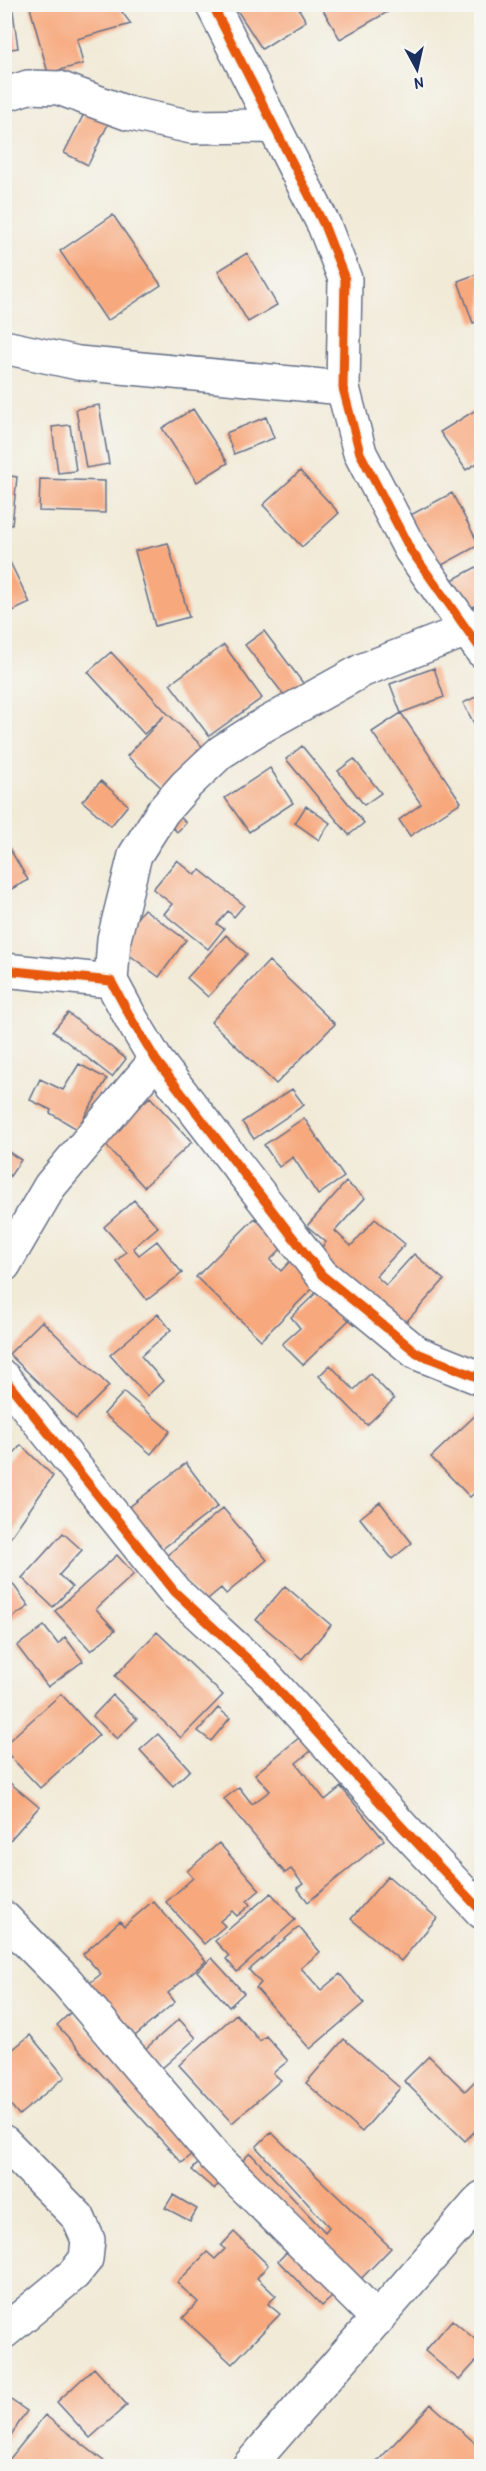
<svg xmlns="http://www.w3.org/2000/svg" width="486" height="2471" font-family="'Patrick Hand',sans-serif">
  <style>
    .building { fill: #f7a87d }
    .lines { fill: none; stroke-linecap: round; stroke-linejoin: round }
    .street-casing { stroke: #667088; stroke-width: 36 }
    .street { stroke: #fff; stroke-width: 33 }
    .cycleway-casing { stroke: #f6f6f2; stroke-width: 13 }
    .cycleway { stroke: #e8590c; stroke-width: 9 }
  </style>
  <rect width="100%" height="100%" fill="#f6f6f2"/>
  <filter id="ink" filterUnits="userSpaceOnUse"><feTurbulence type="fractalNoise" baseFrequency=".0167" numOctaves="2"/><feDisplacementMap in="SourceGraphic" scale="12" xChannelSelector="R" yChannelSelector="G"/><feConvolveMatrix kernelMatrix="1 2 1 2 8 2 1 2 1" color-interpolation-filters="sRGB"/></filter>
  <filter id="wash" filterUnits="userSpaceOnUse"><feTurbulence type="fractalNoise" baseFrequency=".008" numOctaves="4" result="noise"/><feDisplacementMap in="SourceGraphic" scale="24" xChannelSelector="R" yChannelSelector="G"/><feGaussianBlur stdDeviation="1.35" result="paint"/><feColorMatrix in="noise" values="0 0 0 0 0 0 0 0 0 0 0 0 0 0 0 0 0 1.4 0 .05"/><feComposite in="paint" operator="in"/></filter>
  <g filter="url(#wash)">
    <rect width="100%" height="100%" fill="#f1ead7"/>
    <g id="blocks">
      <!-- building -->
      <path class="building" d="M4,4h8l6,44 -14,2z
        M29,4h91l2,8 9,12 -54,15 6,25 -35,9z
        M233,4h63l10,17 -44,28z
        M320,5h80l-60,34z
        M90,102l23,12 -25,51 -24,-12z
        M113,215l48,70 -54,36 -47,-70z
        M247,253l30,52 -29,17 -30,-51z
        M482,272v48l-9,3 -15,-42z
        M99,405l10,59 -23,4 -10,-59z
        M482,406v54l-16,10 -26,-38z
        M193,409l35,54 -31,19 -35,-54z
        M266,417l8,21 -40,16 -8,-21z
        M70,425l6,46 -18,2 -6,-46z
        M300,471l39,42 -37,34 -39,-42z
        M4,475l13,2 -5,48 -8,-1z
        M40,479l65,2v32l-66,-2z
        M452,493l27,52 -46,25 -28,-52z
        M168,543l21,74 -34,9 -20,-75z
        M4,550l26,53 -26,12z
        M482,564v38l-13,7 -17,-29z
        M264,631l45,60 -18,13 -46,-59z
        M224,645l38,53 -53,38 -39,-52z
        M111,652l56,61 36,34 -40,42 -36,-33 37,-40 -20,18 -56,-62z
        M434,668l10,29 -43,16 -11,-29z
        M482,694v32l-5,3 -14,-26z
        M401,713l60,89 -51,34 -11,-16 22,-16 -49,-72z
        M302,746l62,77 -15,12 -63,-76z
        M354,759l27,34 -17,12 -26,-34z
        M270,768l23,35 -44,29 -24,-34z
        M101,781l27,24 -17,21 -29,-25z
        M306,806l24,17 -11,17 -24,-17z
        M173,809l13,14 -9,9 -13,-14z
        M4,839l24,41 -24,13z
        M177,860l18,15 5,-5 44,35 -10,12 -6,-6 -11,13 7,5 -16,20 -44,-35 8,-10 -19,-15z
        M144,909l42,31 -27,37 -43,-32z
        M226,935l21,19 -39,43 -21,-19z
        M269,961l66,63 -59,60 -65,-62z
        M68,1013l58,46 -14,18 -59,-46z
        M79,1064l28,15 -30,50 -27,-16 1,-3 -21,-10 10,-21 23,11z
        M292,1089l12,16 -50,34 -12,-17z
        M150,1097l42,45 -48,45 -42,-46z
        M304,1118l40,59 -26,18 -25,-38 -14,10 -15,-22z
        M4,1149l17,11 -17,25z
        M346,1182l19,16 -30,33 16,15 24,-27 30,25 -29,32 10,9 28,-31 30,26 -46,51 -84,-75 12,-14 -19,-16z
        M134,1200l24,27 -25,21 6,7 18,-14 25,32 -35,27 -31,-39 10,-9 -22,-25z
        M255,1218l28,29 -13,13 11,11 13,-14 25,25 -58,58 -65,-63z
        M320,1289l29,31 -46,45 -21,-21 18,-16 -9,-11z
        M158,1314l13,16 -30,26 22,25 -16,15 -37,-41z
        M42,1321l67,65 -33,33 -67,-65z
        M330,1365l24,25 16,-16 24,25 -27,26 -48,-49z
        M124,1392l46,39 -19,23 -47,-40z
        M479,1412l3,2v72l-12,11 -39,-40z
        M21,1445l32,31 -43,62 -6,-4v-69z
        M186,1463l32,43 -57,44 -33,-42z
        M380,1502l32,41 -20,16 -32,-41z
        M223,1508l44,52 -41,34 -5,-6 -18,15 -38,-46z
        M63,1533l19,17 -23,25 13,12 -19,20 -31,-29z
        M117,1555l17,19 -38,35 19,21 -24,21 -36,-40z
        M4,1572l25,34 -25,17z
        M285,1586l46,39 -29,34 -46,-39z
        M44,1626l14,18 7,-7 18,24 -35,26 -31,-41z
        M157,1632l66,63 -42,43 -66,-62z
        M61,1694l38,41 -59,53 -36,-38v-5z
        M113,1695l24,24 -20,20 -24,-23z
        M218,1708l12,10 -19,23 -13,-10z
        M158,1734l32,36 -17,16 -33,-36z
        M300,1737l11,14 -15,12 29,37 16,-13 43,53 -76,62 -11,-14 6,-4 -12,-15 -6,4 -61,-74 15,-12 13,17 18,-13 -15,-17z
        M4,1778l35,29 -35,40z
        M219,1843l41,47 -13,11 3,4 -13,11 -5,-5 -12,10 5,5 -21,18 -38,-42 27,-24 -6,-7z
        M388,1876l49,42 -36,43 -50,-42z
        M271,1893l24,27 -58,52 -11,-13 3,-3 -14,-15z
        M153,1901l53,60 -38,32 7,9 -46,39 -46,-53 18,-14 -18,-20 37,-33 4,5z
        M299,1927l21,25 -19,16 20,22 19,-16 24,29 -54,46 -54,-61 5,-5 -12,-13z
        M212,1958l32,35 -15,14 -32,-36z
        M71,2012l125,139 -14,12 -125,-138z
        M236,2014l24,27 6,-5 22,25 -15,12 8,7 -49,43 -53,-58z
        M179,2019l17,19 -36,32 -17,-19z
        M30,2035l35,42 -46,38 -14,-17v-42z
        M344,2039l56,49 -38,44 -56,-49z
        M429,2056l36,35 17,-17v50l-17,17 -61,-60z
        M271,2132l120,116 -37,38 -121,-116 17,-17 75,79 4,-5 -73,-80z
        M205,2156l22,20 -13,13 -22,-19z
        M173,2195l24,14 -7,12 -25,-13z
        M234,2232l34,33 -11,13 19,18 -8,8 12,10 -48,50 -49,-46 15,-16 -21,-19 30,-31 8,7 10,-10 -4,-3z
        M295,2244l45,46 -18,16 -44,-45z
        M452,2320l30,25v10l-23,25 -34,-29z
        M94,2368l33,37 -37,33 -33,-36z
        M5,2396l22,15 -22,33z
        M431,2404l51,45v8l-9,9h-100z
        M45,2415l65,51h-56l-8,-6 -5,6h-37z"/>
    </g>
  </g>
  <g filter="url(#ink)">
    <use href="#blocks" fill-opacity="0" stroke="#667088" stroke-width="1.5"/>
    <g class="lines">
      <defs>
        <path id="street" d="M212,4l112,221 21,54 -2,109 17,65 50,96 72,102
          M4,95l24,-8 31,1 68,25 65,14 81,-1
          M4,347l74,16 265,25
          M4,970l107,11 21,39 24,40 166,215 95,78 65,26
          M111,981l3,-42 21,-84 28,-44 23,-26 35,-33 36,-23 106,-59 119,-46
          M4,1265l46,-79 106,-126
          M4,1378l171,214 89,82 139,154 79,84
          M4,1918l63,64 149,176 162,161
          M4,2142l74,75 10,23 -2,19 -12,15 -70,58
          M249,2466l233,-268"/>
      </defs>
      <!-- street casing -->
      <use href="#street" class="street-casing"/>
      <!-- street -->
      <use href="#street" class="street"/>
      <defs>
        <path id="cycleway" d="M212,4l112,221 21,54 -2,109 17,65 50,96 72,102
          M4,970l107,11 21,39 24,40 166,215 95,78 65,26
          M4,1378l171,214 89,82 139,154 79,84"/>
      </defs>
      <!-- cycleway casing -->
      <use href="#cycleway" class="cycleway-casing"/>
      <!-- cycleway -->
      <use href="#cycleway" class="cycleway"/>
    </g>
  </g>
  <!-- margin -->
  <rect width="486" height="2471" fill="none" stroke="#f6f6f2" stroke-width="24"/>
  <!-- north arrow -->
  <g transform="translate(417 69) rotate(172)" stroke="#f6f6f2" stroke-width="4.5" paint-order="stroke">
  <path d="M0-4.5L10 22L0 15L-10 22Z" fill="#1b2f5e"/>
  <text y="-9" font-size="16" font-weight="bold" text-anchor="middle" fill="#1b2f5e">N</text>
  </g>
</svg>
